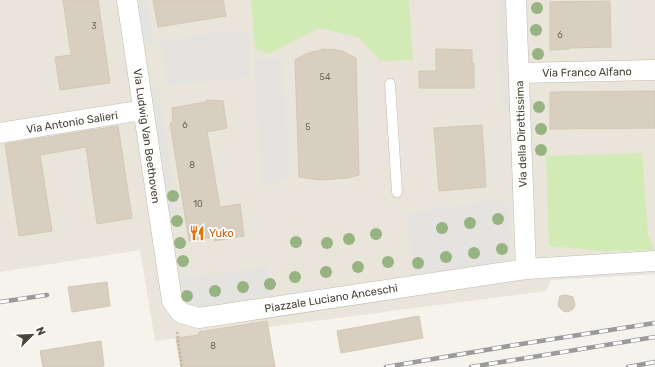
<svg xmlns="http://www.w3.org/2000/svg" width="655" height="367" font-family="Rubik,sans-serif">
  <style>
    .residential { fill: #eae5da }
    .green { fill: #d2eab5 }
    .parking { fill: #e5e3e0 }
    .building { fill: #d8cfc1; stroke: #d3c7b4 }
    .lines { fill: none; stroke-linecap: round; stroke-linejoin: round }
    .lane-casing { stroke: #c2bbae; stroke-width: 11 }
    .street-casing { stroke: #c2bbae; stroke-width: 21 }
    .path { stroke: #c4b79f; stroke-width: 2.5; stroke-dasharray: 2 2; stroke-linecap: butt }
    .lane { stroke: #fff; stroke-width: 10 }
    .street { stroke: #fff; stroke-width: 20 }
    .rail-casing { stroke: #9a9a9a; stroke-width: 4.5 }
    .rail { stroke: #fff; stroke-width: 3; stroke-dasharray: 9; stroke-linecap: butt }
    .tree { fill: #97b381 }
    .labels { text-anchor: middle; stroke-width: 4; stroke-linejoin: round; paint-order: stroke }
    .number-label { font-size: 9px; fill: #6e675b }
    .street-label { font-size: 11px; fill: #4b4439; stroke: #fff }
    .food-label { font-size: 11px; fill: #c56008; stroke: #fff; text-anchor: start }
  </style>
  <rect width="100%" height="100%" fill="#f6f3ec"/>
  <!-- residential -->
  <path class="residential" d="M0,0h655v274l-104,6 -5,11 -278,36 -1,-6 -68,11v3l-44,6 -15,-91 -140,22z"/>
  <!-- green -->
  <path class="green" d="M251,0h158l4,60 -32,1 -23,-24 -39,-9 -50,26 -14,-5z
    M642,153l6,81 6,16 -54,1 -51,-5 -3,-90z"/>
  <!-- parking -->
  <path class="parking" d="M133,0h14l7,45 -15,-4z
    M499,0h12l1,105h-12z
    M229,31l20,1 2,45 -53,6 -31,2 -6,-44z
    M254,58h28l8,120 -17,5 -11,1z
    M147,87l11,3 23,138 -13,-4z
    M492,200l17,4 2,35 -2,13 -4,8 -10,5 -80,12 -9,-63z
    M267,266l4,31 -76,11 -8,-3 -7,-8 -3,-18z
    M655,267v7l-104,6v-5z"/>
  <!-- building -->
  <path class="building" d="M63,0h35l12,83 -50,7 -5,-33 16,-2z
    M153,0h70l3,16 -68,11z
    M610,1l1,46 -42,1v1l-19,1v-48z
    M324,49l12,1 6,1 14,7 3,117 -11,3 -28,2 -21,-3 -4,-117 11,-6 6,-2z
    M436,49l36,1v13h2v25h-55v-17h17z
    M655,91v37l-105,1v-37z
    M207,100l16,1 4,27 -20,4 13,75 20,-3 4,32 -30,5v-4l-25,4 -19,-118h3l-1,-15 33,-6z
    M482,125l4,62 -47,4 -5,-63z
    M118,126l14,92 -35,6 -11,-77 -46,8 12,76 -33,5 -14,-92z
    M107,282l3,24 -38,6 -4,-25z
    M566,295l7,2 2,8 -2,4 -5,3 -5,-1 -4,-4 -1,-3 2,-8z
    M419,316l4,22 -82,15 -4,-22z
    M267,321l8,46h-94l-5,-29 23,-3v-3z
    M101,341l3,25 -8,1h-53l-3,-16z"/>
  <g class="lines">
    <defs>
      <path id="lane" d="M390,84l7,108"/>
      <path id="street" d="M127,0l45,301 9,12 18,5 327,-49 129,-8
        M516,0l10,269
        M519,73l136,-3
        M0,133l143,-23"/>
    </defs>
    <!-- lane casing -->
    <use href="#lane" class="lane-casing"/>
    <!-- street casing -->
    <use href="#street" class="street-casing"/>
    <!-- path -->
    <path class="path" d="M177,332l5,35"/>
    <!-- lane -->
    <use href="#lane" class="lane"/>
    <!-- street -->
    <use href="#street" class="street"/>
    <defs>
      <path id="rail" d="M0,302l47,-7
        M386,367l129,-22 140,-22
        M471,367l184,-30
        M628,367l27,-5"/>
    </defs>
    <!-- rail casing -->
    <use href="#rail" class="rail-casing"/>
    <!-- rail -->
    <use href="#rail" class="rail"/>
  </g>
  <!-- trees -->
  <g class="tree">
    <circle cx="537" cy="8" r="6"/>
    <circle cx="536" cy="30" r="6"/>
    <circle cx="538" cy="54" r="6"/>
    <circle cx="539" cy="107" r="6"/>
    <circle cx="541" cy="129" r="6"/>
    <circle cx="541" cy="150" r="6"/>
    <circle cx="173" cy="196" r="6"/>
    <circle cx="498" cy="219" r="6"/>
    <circle cx="177" cy="221" r="6"/>
    <circle cx="470" cy="223" r="6"/>
    <circle cx="442" cy="228" r="6"/>
    <circle cx="376" cy="234" r="6"/>
    <circle cx="349" cy="239" r="6"/>
    <circle cx="296" cy="242" r="6"/>
    <circle cx="180" cy="243" r="6"/>
    <circle cx="327" cy="243" r="6"/>
    <circle cx="502" cy="249" r="6"/>
    <circle cx="474" cy="253" r="6"/>
    <circle cx="446" cy="257" r="6"/>
    <circle cx="183" cy="261" r="6"/>
    <circle cx="388" cy="262" r="6"/>
    <circle cx="418" cy="263" r="6"/>
    <circle cx="358" cy="267" r="6"/>
    <circle cx="326" cy="272" r="6"/>
    <circle cx="295" cy="277" r="6"/>
    <circle cx="270" cy="284" r="6"/>
    <circle cx="243" cy="287" r="6"/>
    <circle cx="215" cy="291" r="6"/>
    <circle cx="187" cy="296" r="6"/>
  </g>
  <!-- icons -->
  <defs>
    <symbol id="restaurant-bare" viewBox="-9 -9 18 18"><path d="M-5-6h1v4h1v-4h1v4h1v-4h1v5L-1.5 .5V6h-2V.5L-5-1ZM5-6V6H3V1.5H1.5Q1.5-4 5-6Z" fill="#e8710a" stroke="#fff" stroke-width="2.5" paint-order="stroke"/></symbol>
  </defs>
  <g fill-rule="evenodd">
    <use href="#restaurant-bare" x="186" y="222" width="22" height="22"/>
  </g>
  <g class="labels">
    <!-- number labels -->
    <g class="number-label">
      <text x="94" y="29">3</text>
      <text x="560" y="38">6</text>
      <text x="325" y="80">54</text>
      <text x="185" y="128">6</text>
      <text x="308" y="130">5</text>
      <text x="192" y="168">8</text>
      <text x="198" y="207">10</text>
      <text x="213" y="349">8</text>
    </g>
    <!-- street labels -->
    <g class="street-label">
      <text transform="translate(587 72) rotate(-1)" y="4">Via Franco Alfano</text>
      <text transform="translate(72 122) rotate(-9)" y="4">Via Antonio Salieri</text>
      <text transform="translate(521 134) rotate(-92)" y="4">Via della Direttissima</text>
      <text transform="translate(147 136) rotate(82)" y="4">Via Ludwig Van Beethoven</text>
      <text transform="translate(331 298) rotate(-9)" y="4">Piazzale Luciano Anceschi</text>
    </g>
    <!-- food labels -->
    <g class="food-label">
      <text x="209" y="237">Yuko</text>
    </g>
  </g>
  <!-- north arrow -->
  <g transform="translate(32 335) rotate(66)" stroke="#ffffff" stroke-width="3" paint-order="stroke">
  <path d="M0-3L7 15L0 10L-7 15Z" fill="#4b4439"/>
  <text y="-6" font-size="11" font-weight="bold" text-anchor="middle" fill="#4b4439">N</text>
  </g>
</svg>
